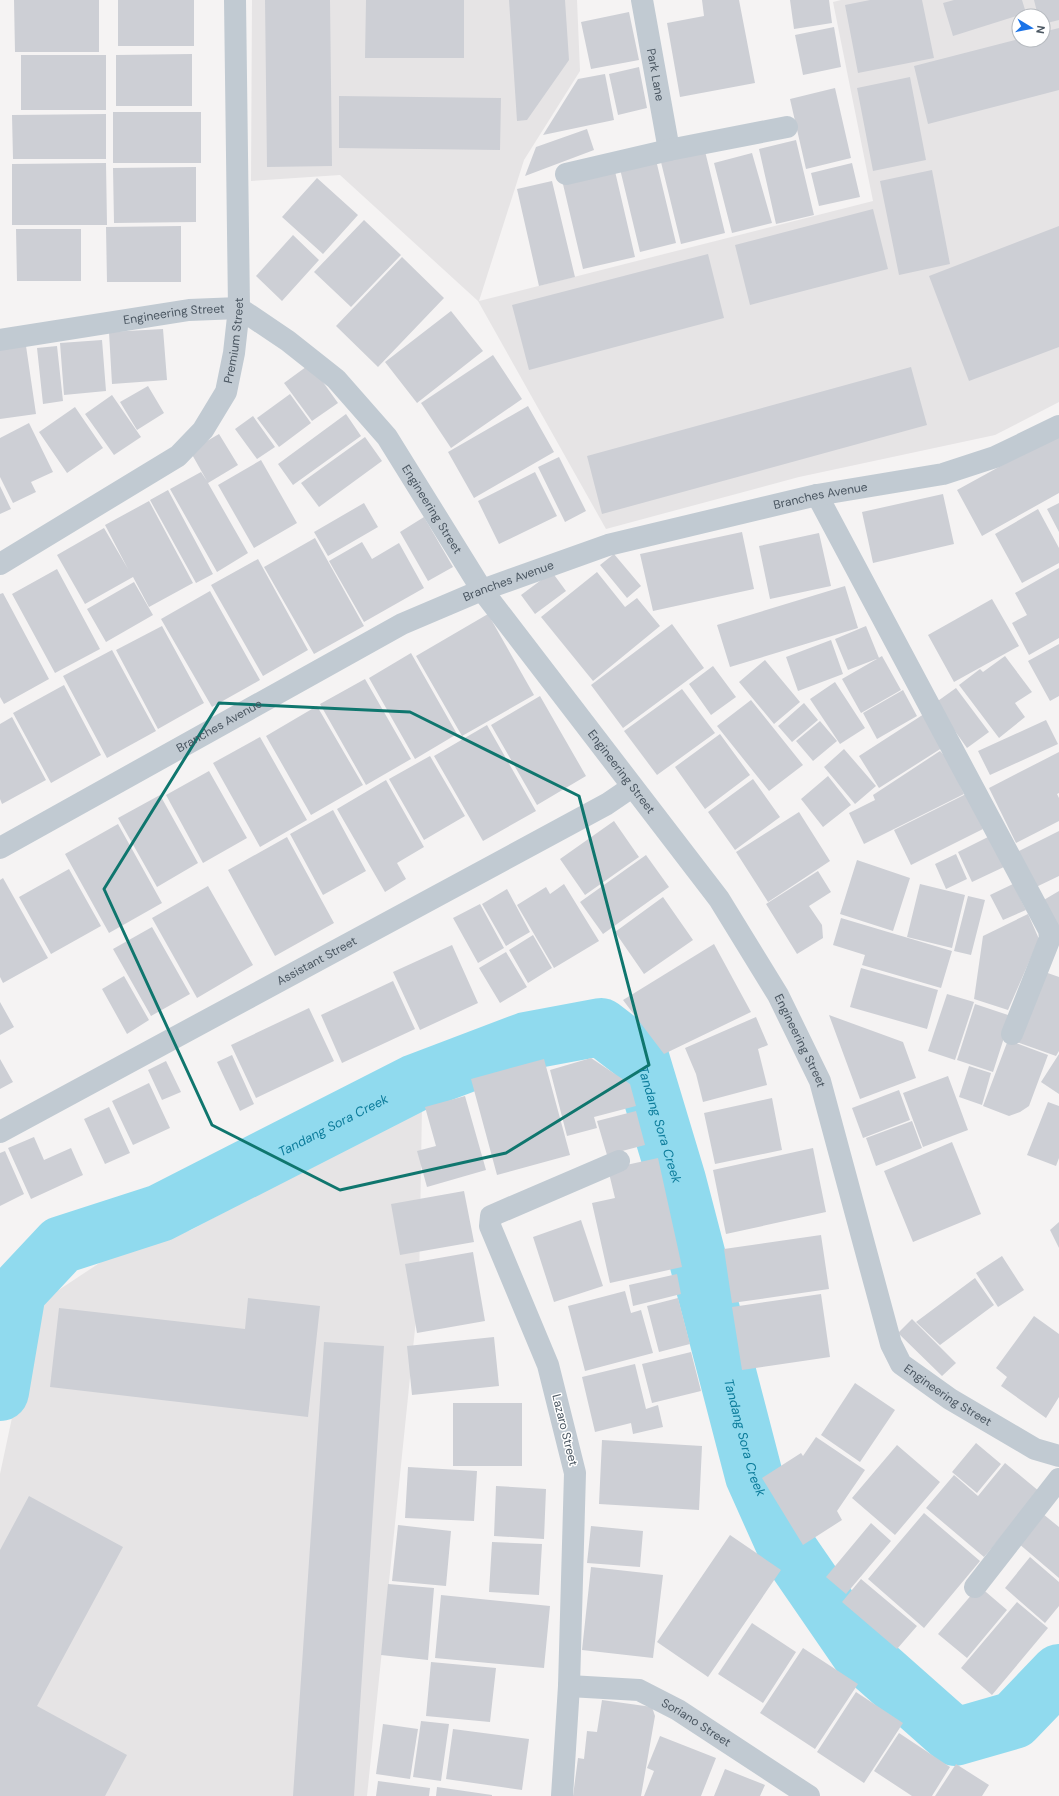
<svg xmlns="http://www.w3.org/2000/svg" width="1059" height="1796" font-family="'DM Sans',sans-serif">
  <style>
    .education { fill: #e6e4e5; fill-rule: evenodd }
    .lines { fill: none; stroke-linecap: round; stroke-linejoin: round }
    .river { stroke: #90daee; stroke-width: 58 }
    .building { fill: #cdcfd5 }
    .minor { stroke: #c1cad2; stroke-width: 22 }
    .marked { fill: none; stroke: #0f766e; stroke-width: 3; stroke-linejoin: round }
    .labels { text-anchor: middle; stroke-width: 3; stroke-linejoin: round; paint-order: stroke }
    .street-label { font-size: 12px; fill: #4a5661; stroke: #fff }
    .water-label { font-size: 13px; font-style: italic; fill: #0c7c9b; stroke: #fff }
  </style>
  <rect width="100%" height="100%" fill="#f5f3f3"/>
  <!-- education -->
  <path class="education" d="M252,0h325l3,71 -56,89 -45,141 394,-100 -40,-199 8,-2h218v402l-64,33 -196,42 -193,52 -128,-228 -138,-126 -89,6zM1019,16h24v24h-24z
    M422,1106l-3,184 -52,506h-367v-322l36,-169 68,-45 87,-30z"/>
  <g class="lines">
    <!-- river -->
    <path class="river" id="s1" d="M0,1392l17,-100 44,-47 99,-32 255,-130 111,-42 75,-14 39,30 37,123 77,296 30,67 75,109 96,85 59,-17 45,-47"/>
  </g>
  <!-- building -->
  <path class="building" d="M14,0h85v52h-84z
    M118,0h76v46h-76z
    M265,0h65l2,166 -65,1z
    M366,0h98v58h-99z
    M509,0h56l4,60 -42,60 -10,1z
    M702,0h37l16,83 -75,14 -13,-74 37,-7z
    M790,0h39l3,23 -38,6z
    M870,0h52l12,58 -76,15 -13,-68z
    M954,0h68l4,13 -73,23 -10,-33z
    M1034,0h25v20l-16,4v-8h-5z
    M629,12l10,48 -48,9 -10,-47z
    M834,27l7,40 -38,8 -8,-40z
    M1059,28v62l-131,34 -14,-58 105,-27v1h24v-8z
    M192,54v52h-76v-51z
    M21,55h85v55h-85z
    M639,67l8,41 -29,7 -9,-41z
    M605,74l9,46 -71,15 35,-56z
    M910,77l16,83 -53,11 -16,-83z
    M835,88l16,70 -45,11 -16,-70z
    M339,96l162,2 -1,52 -161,-2z
    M113,112h88v51h-88z
    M106,114v45h-93l-1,-44z
    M587,129l7,21 -69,26 11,-29z
    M796,140l18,75 -38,9 -17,-75z
    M704,147l21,86 -44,11 -21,-86z
    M752,153l20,70 -40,10 -18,-70z
    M656,160l20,83 -36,9 -20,-83z
    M106,163l1,62h-95v-61z
    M852,163l8,34 -41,9 -8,-33z
    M196,167v55l-82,1 -1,-55z
    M614,167l21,90 -52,12 -21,-89z
    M932,170l18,94 -51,11 -19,-94z
    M317,178l41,37 -35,39 -41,-37z
    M552,181l23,96 -36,9 -22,-97z
    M873,209l15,60 -138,36 -15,-60z
    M364,220l37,35 -50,52 -37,-35z
    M181,226v56h-74l-1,-55z
    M1059,226v121l-90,34 -40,-105z
    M16,229h65v52h-64z
    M293,235l26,25 -37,41 -26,-25z
    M708,254l16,64 -195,52 -17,-65z
    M402,257l42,41 -66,69 -42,-41z
    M451,311l32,40 -66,52 -32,-41z
    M163,329l4,51 -55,4 -3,-52z
    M102,340l4,51 -42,4 -4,-52z
    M26,346l10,68 -36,5v-69z
    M57,346l6,55 -20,3 -6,-56z
    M493,355l29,44 -71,49 -30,-45z
    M310,364l28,39 -26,18 -28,-38z
    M911,367l16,58 -325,89 -15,-58z
    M148,386l16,27 -27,17 -17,-28z
    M290,394l21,29 -32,24 -22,-29z
    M112,395l29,42 -27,18 -29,-41z
    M528,406l26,46 -80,46 -26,-46z
    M75,407l28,41 -36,25 -28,-41z
    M346,414l15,22 -68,49 -15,-21z
    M253,416l22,31 -18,12 -22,-30z
    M29,423l24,49 -22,10 5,10 -23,11 -13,-26v-39z
    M219,434l19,31 -30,18 40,70 -31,19 -47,-83 31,-17 6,9 -17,-30z
    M1059,434v59l-77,43 -25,-46z
    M365,437l17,24 -63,46 -18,-24z
    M559,457l27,54 -21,11 -27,-55z
    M261,460l36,63 -43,25 -36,-63z
    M535,472l22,44 -58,28 -21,-43z
    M0,486l11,23 -11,5z
    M168,490l45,84 -17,9 -46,-83z
    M943,494l11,50 -81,19 -11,-51z
    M149,501l44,82 -44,24 -16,-30 -48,27 -28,-49 47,-27 24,41 -23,-44z
    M364,503l14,24 -50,29 -14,-24z
    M1059,503v29l-12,-23z
    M1038,509l21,39v15l-37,20 -27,-49z
    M424,517l29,50 -25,14 -28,-49z
    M742,532l12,57 -101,22 -13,-57z
    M819,533l12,53 -61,13 -11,-53z
    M315,538l49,88 -50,28 -50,-87z
    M362,542l10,17 27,-16 25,45 -60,34 -35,-61z
    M614,554l27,32 -14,12 -27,-33z
    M258,559l50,91 -45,26 -52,-91z
    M1059,568v70l-30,17 -17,-32 15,-8 -12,-22z
    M57,569l43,80 -45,24 -43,-79z
    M552,572l14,19 -31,23 -14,-19z
    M597,572l28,35 12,-9 23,28 -67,55 -52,-64z
    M134,582l19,33 -47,27 -19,-33z
    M845,586l13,42 -128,39 -13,-42z
    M210,591l50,89 -48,27 -51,-88z
    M3,593l46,86 -45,25 -4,-7v-103z
    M992,599l27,47 -65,36 -26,-47z
    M488,614l46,81 -72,41 -46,-80z
    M672,624l32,44 -81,60 -32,-43z
    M162,626l42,77 -46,26 -42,-79z
    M866,626l13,32 -31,12 -13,-31z
    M831,640l12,34 -45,17 -12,-34z
    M1059,644v52l-9,5 -22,-40z
    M112,650l44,81 -49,27 -44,-82z
    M411,653l46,81 -42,25 -46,-81z
    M882,656l19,34 -40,23 -19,-34z
    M1005,656l27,36 -17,11 10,14 -26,21 -40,-53 21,-16 3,3z
    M765,660l35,42 -26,22 -35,-42z
    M713,666l23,31 -25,18 -22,-31z
    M365,679l46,80 -45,26 -46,-81z
    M835,682l30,46 -25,16 -30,-45z
    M64,685l37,70 -50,28 -38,-70z
    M956,688l33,44 -22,16 -32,-45z
    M682,689l33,44 -58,42 -33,-44z
    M903,690l14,26 -40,23 -14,-26z
    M540,696l46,80 -49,29 -46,-80z
    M751,700l52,65 -34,26 -52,-65z
    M804,703l14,17 -26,22 -14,-16z
    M317,706l46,79 -52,30 -45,-79z
    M924,714l21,32 -66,42 -20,-32z
    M12,717l34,63 -44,24 -2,-5v-75z
    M1046,720l12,24 -68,31 -12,-24z
    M820,721l17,20 -24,20 -17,-20z
    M487,725l49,86 -53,30 -49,-85z
    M720,734l30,41 -45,34 -30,-42z
    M260,737l47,83 -47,27 -47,-84z
    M844,749l32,37 -21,18 -31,-37z
    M940,751l7,7 17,36 -100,50 -15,-31 26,-13 -2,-5z
    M1059,752v41l-2,1 2,4v23l-43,22 -27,-55z
    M430,756l35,60 -41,24 -35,-61z
    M209,771l38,67 -44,25 -37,-68z
    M828,776l23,29 -28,22 -22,-28z
    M753,779l27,38 -45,33 -27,-38z
    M386,780l38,67 -27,16 9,16 -21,13 -48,-83z
    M966,794l17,35 -72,36 -17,-35z
    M160,795l38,68 -41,24 -39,-69z
    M333,810l33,61 -43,24 -33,-61z
    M799,812l31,49 -62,41 -32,-50z
    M614,821l25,36 -54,38 -25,-36z
    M118,824l44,79 -53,30 -44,-79z
    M1059,831v45l-25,12 -17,-36z
    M992,835l14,31 -34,16 -14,-30z
    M287,837l47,86 -59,33 -47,-86z
    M956,854l11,25 -21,10 -11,-25z
    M646,855l23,32 -66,47 -23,-32z
    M857,860l53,18 -17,53 -53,-17z
    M69,869l32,57 -50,28 -32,-57z
    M818,871l13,21 -22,14 13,19 1,13 -26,16 -31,-50z
    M3,878l45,80 -45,25 -3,-6v-97z
    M564,884l35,57 -45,27 -37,-63 29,-18 4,7z
    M920,884l45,11 -13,53 -45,-11z
    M1013,884l13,26 -23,10 -13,-25z
    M208,886l45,79 -56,33 -45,-80z
    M507,889l23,43 -24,14 -24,-42z
    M1059,891v38l-17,-28z
    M968,896l17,4 -14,55 -17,-4z
    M663,897l30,43 -49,34 -29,-42z
    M480,904l24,44 -26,15 -25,-45z
    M1028,914l11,25 -31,71 -34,-11 9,-63z
    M841,918l111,33 -11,37 -79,-23 3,-10 -32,-10z
    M152,927l38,67 -39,22 -38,-67z
    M533,935l19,33 -24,15 -19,-33z
    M714,944l37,68 -87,42 -41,-54z
    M452,945l26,58 -58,27 -27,-58z
    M506,952l21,35 -27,16 -21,-35z
    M861,968l77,22 -11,39 -77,-22z
    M1042,971l17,6v74l-3,5 -42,-15z
    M124,976l25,44 -22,14 -25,-45z
    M393,981l22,48 -73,34 -21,-48z
    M947,994l27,8 -19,58 -27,-9z
    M0,1002l14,25 -14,8z
    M975,1004l36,12 -18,56 -36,-12z
    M309,1008l25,53 -78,37 -25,-53z
    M829,1015l74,27 13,36 -56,21z
    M756,1017l12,28 -10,4 9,36 -64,17 -7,-28 -11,-26z
    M1008,1040l40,15 -19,51 -9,6 -11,4 -26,-10z
    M1059,1054v40l-18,-12z
    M232,1055l22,49 -14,7 -23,-49z
    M591,1058l39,26 6,22 -42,11 3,11 -30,8 -17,-66z
    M0,1059l13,23 -13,7z
    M544,1059l26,96 -73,20 -26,-96z
    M166,1061l15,31 -19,8 -14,-30z
    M969,1066l22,7 -9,32 -23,-8z
    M948,1076l20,54 -45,17 -20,-54z
    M149,1083l21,45 -37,17 -21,-44z
    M899,1090l11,30 -47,18 -11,-30z
    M465,1096l21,74 -59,17 -10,-36 19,-5 -11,-39z
    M772,1098l10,52 -67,14 -11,-51z
    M1048,1102l11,4v52l-3,8 -29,-11z
    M109,1107l21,46 -25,11 -21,-45z
    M636,1111l9,34 -38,10 -10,-34z
    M912,1121l10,27 -46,18 -10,-28z
    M34,1137l10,23 27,-12 12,27 -52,24 -23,-51z
    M952,1142l29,72 -68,28 -29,-71z
    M813,1148l13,64 -100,22 -13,-64z
    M5,1151l19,43 -24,12v-53z
    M658,1158l24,109 -72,16 -18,-80 23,-5 -7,-29z
    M464,1191l10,51 -74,13 -9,-51z
    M581,1220l22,66 -49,16 -21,-65z
    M1059,1222v26l-9,-18z
    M821,1235l8,54 -97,14 -8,-54z
    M473,1252l12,69 -68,12 -12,-69z
    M1002,1256l22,34 -26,17 -22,-34z
    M677,1274l4,20 -48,12 -4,-21z
    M975,1278l19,27 -54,40 -24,-23z
    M625,1291l6,22 10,-3 12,43 -68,18 -17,-65z
    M821,1294l9,63 -88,13 -10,-63z
    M248,1298l72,8 -12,111 -258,-30 9,-79 186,21z
    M678,1298l12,46 -31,8 -12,-46z
    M1034,1316l25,18v63l-13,21 -45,-32 6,-9 -11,-9z
    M912,1319l44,44 -14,13 -44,-43z
    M494,1337l5,49 -87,9 -5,-49z
    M324,1342l60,4 -30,450h-61z
    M691,1352l10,39 -49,12 -10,-39z
    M635,1364l11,45 12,-4 5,22 -30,7 -2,-11 -36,9 -13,-55z
    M855,1383l40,27 -35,52 -39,-27z
    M453,1403h69v63h-69z
    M816,1437l49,33 -28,41 5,9 -39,25 -41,-67 39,-25 2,3z
    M602,1440l100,6 -3,64 -100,-6z
    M976,1443l25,21 -24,29 -25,-21z
    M897,1445l43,37 -45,53 -43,-37z
    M1005,1463l35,29 -56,65 -58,-49 28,-33 24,21z
    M408,1467l69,4 -3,50 -69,-3z
    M496,1486l50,3 -2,50 -50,-3z
    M29,1496l94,51 -86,159 90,49 -22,41h-105v-246z
    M924,1513l56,48 -56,67 -56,-49z
    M1043,1514l16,13v51l-41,-35z
    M871,1523l20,18 -45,53 -20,-17z
    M398,1525l53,6 -5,55 -54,-5z
    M591,1526l52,5 -3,36 -53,-4z
    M730,1535l51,35 -73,107 -51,-35z
    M492,1542l50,2 -3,51 -50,-3z
    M1030,1557l29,25v24l-14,17 -40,-35z
    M591,1567l72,8 -10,83 -71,-8z
    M861,1579l56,47 -20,23 -55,-47z
    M388,1584l46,4 -6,72 -47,-5z
    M979,1586l28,24 -40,48 -29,-24z
    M441,1595l109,11 -6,62 -109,-10z
    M1017,1602l31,26 -56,67 -31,-27z
    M752,1623l44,29 -33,51 -45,-29z
    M803,1648l55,36 -43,65 -55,-36z
    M431,1662l65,6 -6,54 -64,-6z
    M856,1692l47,31 -39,60 -47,-31z
    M602,1700l50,7 3,9 -14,80h-68l5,-38 6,1 3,-28 10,1z
    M421,1721l28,3 -8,57 -28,-4z
    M383,1724l35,5 -8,50 -34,-5z
    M453,1729l76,10 -7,51 -76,-11z
    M899,1733l51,34 -18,29h-20l-38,-25z
    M660,1736l56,22 -15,38h-57l10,-25 -7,-3z
    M956,1764l33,21 -7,11h-47z
    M725,1769l40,16 -5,11h-46z
    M378,1781l52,7 -1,8h-53z
    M437,1787l55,8v1h-56z"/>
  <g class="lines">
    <!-- minor -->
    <g class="minor">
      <path id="s2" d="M642,0l27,150"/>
      <path d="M566,174l103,-24 118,-23"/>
      <path id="s3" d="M0,340l189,-30 50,-2 49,33 48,38 51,58 95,153 237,309 59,96 42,86 71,263 10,20 49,35 85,50 24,7"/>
      <path d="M817,495l232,435 1,8 -38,96"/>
      <path id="s4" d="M0,564l178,-108 25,-26 23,-38 8,-39 5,-45 -4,-308"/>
      <path id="s5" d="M0,848l402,-224 80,-34 126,-45 209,-50 126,-21 52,-17 64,-31"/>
      <path id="s6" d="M0,1132l607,-328 25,-17"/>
      <path d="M975,1587l84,-108"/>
      <path id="s7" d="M569,1686l70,4 39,20 131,86"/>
      <path d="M562,1796l7,-110 6,-213 -27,-108 -58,-139 1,-10 128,-55"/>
    </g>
  </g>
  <!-- marked area -->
  <path class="marked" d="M219,703l191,9 169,84 70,269 -143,88 -166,37 -128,-65 -108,-236z"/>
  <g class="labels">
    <!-- street labels -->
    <g class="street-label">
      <text dy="4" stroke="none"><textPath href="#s2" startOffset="76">Park Lane</textPath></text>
      <text dy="4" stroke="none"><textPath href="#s3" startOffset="176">Engineering Street</textPath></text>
      <text dy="4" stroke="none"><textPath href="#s4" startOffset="341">Premium Street</textPath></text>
      <text dy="4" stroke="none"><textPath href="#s5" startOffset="899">Branches Avenue</textPath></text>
      <text dy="4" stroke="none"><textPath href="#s3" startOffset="524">Engineering Street</textPath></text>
      <text dy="4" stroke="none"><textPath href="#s5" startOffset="575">Branches Avenue</textPath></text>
      <text dy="4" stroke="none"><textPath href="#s5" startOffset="251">Branches Avenue</textPath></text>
      <text dy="4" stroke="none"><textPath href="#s3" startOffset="848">Engineering Street</textPath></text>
      <text dy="4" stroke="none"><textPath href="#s6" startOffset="360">Assistant Street</textPath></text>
      <text dy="4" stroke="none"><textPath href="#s3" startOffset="1172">Engineering Street</textPath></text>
      <text dy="4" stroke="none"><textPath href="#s3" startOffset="1568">Engineering Street</textPath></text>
      <text transform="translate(565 1430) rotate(76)" y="4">Lazaro Street</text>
      <text dy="4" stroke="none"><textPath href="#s7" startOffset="136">Soriano Street</textPath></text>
    </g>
    <!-- water labels -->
    <g class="water-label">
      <text dy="5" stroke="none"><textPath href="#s1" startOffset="464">Tandang Sora Creek</textPath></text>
      <text dy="5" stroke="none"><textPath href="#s1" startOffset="871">Tandang Sora Creek</textPath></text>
      <text dy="5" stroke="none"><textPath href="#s1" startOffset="1195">Tandang Sora Creek</textPath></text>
    </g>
  </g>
  <!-- north arrow -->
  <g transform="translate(1031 28) rotate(100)"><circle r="19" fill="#ffffff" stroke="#b7bbc0"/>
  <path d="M0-3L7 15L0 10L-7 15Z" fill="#1a73e8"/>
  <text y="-6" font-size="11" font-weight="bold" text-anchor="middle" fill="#4a5661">N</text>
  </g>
</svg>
